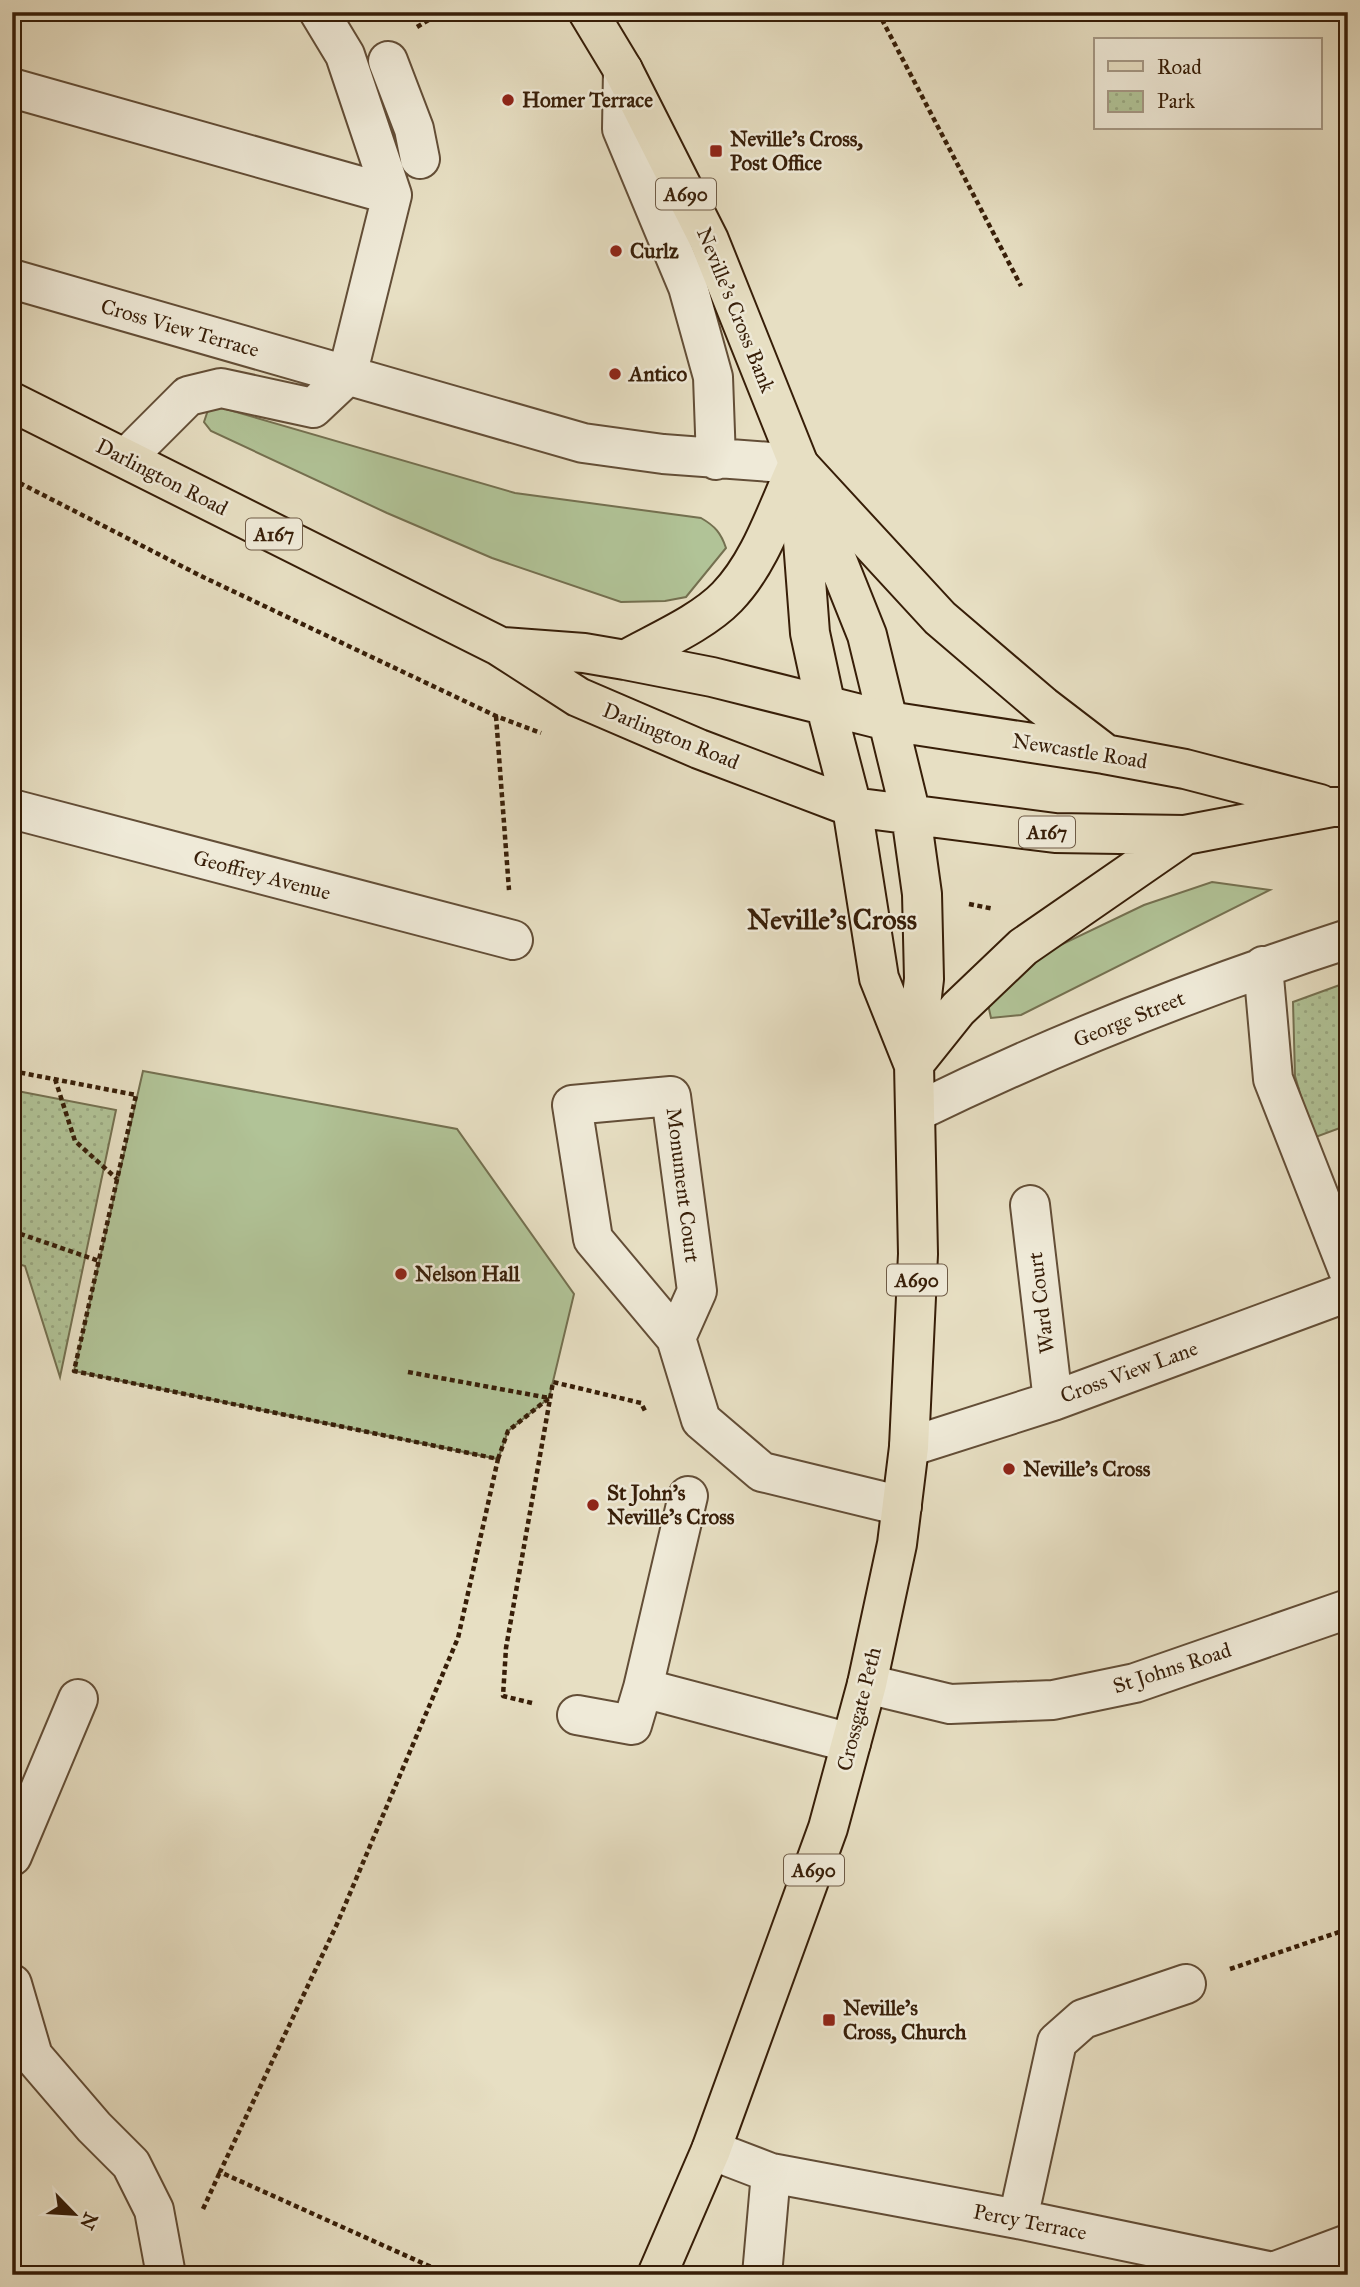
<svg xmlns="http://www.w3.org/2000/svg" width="1360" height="2287" font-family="'IM FELL Great Primer',serif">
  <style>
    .grass { fill: #b1c397; stroke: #747050; stroke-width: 2 }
    .park { fill: url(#park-dots); stroke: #747050; stroke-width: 2 }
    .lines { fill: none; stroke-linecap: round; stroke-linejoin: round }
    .minor-casing { stroke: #634e37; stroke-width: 42 }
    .major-casing { stroke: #371e08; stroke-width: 42 }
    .highway-casing { stroke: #371e08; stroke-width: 42 }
    .path { stroke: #371e08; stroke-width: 4.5; stroke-dasharray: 5 3.5; stroke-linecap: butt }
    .minor { stroke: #efead8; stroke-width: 38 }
    .major { stroke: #e7dfc3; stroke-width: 38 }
    .highway { stroke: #e7dfc3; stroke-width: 38 }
    .poi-dot { fill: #8f2418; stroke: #efead8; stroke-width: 2.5 }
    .labels { text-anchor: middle; stroke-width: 5; stroke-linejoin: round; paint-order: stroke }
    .shield { fill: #efead8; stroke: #6e5b46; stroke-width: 2 }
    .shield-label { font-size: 19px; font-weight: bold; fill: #371e08 }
    .poi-label { font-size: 21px; font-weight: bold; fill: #371e08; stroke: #efead8; text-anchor: start }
    .street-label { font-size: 21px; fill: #371e08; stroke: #efead8 }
    .district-label { font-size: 28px; font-weight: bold; fill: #371e08; stroke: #efead8 }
  </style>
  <defs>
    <pattern id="park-dots" width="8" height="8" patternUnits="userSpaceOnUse" patternTransform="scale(1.75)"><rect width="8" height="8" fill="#b1c397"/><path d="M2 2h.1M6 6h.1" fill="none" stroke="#99a781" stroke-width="1.8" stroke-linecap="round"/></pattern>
  </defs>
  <rect width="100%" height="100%" fill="#e7dfc3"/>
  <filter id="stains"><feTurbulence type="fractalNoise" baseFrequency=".00286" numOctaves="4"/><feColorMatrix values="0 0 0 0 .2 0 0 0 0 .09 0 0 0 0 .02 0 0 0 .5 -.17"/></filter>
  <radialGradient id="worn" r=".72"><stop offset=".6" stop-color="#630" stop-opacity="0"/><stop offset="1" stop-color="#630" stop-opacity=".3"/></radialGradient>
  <!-- grass -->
  <path class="grass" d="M219,407l296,86 186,25c14,8 20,15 25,30l-40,49 -21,4 -44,1 -129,-44 -105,-45 -176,-82 -7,-9 4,-12z
    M1212,882l58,8 -249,125 -30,3 -4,-18 65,-51 92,-44z
    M143,1071l314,58 117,165 -25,104 -41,33 -10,28 -424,-88z"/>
  <!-- park -->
  <path class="park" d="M1348,982v143l-35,13 -18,-62 -2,-74z
    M12,1090l104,20 -56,267 -35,-111 -13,-4z"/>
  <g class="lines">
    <defs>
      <path id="minor" d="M388,61l26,68 6,30
        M623,70l-1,59 66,158 25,90 3,83
        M12,88l380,107
        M12,279l571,164 80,11 135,10
        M126,458l62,-62 33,-8 92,20 34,-32 45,-181 -47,-140 -26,-43
        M12,809l501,131
        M1263,966l10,113 75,191
        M916,1112c139,-68 284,-125 432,-173
        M1030,1205l23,196
        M676,1338l21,-47 -26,-195 -99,9 21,134 83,99 25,82 61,52 140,34
        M909,1447l144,-46 295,-109
        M867,1684l83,20 103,-4 82,-17 213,-74
        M643,1688l45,-192
        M577,1715l55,10 11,-37 208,55
        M12,1856l66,-157
        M12,1984l21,72 61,71 37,37 23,46 12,65
        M711,2150l60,23 247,46 255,53 75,-28
        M1018,2219l39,-177 26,-23 103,-35
        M762,2275l9,-102"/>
      <path id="major" d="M588,12l35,58 86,170 158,395 21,86
        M800,501l10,132 16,74"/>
      <path id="highway" d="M12,402l487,244 79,51 121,52 153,58 203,26 130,2 147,-28h16
        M504,647l80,6 41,7 87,17 176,44 216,33 81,15 135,35
        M625,660c32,-18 77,-37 102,-63 34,-35 50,-88 71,-133l142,154 103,88 60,46
        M826,707l26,100 27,171 34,85
        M914,1064l44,-55 65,-62 162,-112
        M657,2275l54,-125 117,-322 39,-144 30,-140 12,-97 9,-193 -4,-190 10,-85 -2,-85 -11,-79 -23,-94"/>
    </defs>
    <!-- minor casing -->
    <use href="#minor" class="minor-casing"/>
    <!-- major casing -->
    <use href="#major" class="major-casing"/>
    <!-- highway casing -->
    <use href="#highway" class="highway-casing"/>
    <!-- path -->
    <path class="path" d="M878,12l143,274
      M417,27l25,-15
      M12,479l189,97 295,140 45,17
      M496,716l13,174
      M969,904l25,5
      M12,1071l124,24 -62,276 424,88 -40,179 -121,286 -117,248 229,103
      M55,1079l20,62 42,38
      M12,1231l87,30
      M408,1372l141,26
      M498,1459l10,-28 41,-33
      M532,1703l-29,-7 3,-48 47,-266 88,21 5,10
      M1230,1969l118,-40
      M203,2209l17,-37"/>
    <!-- minor -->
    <use href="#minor" class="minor"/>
    <!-- major -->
    <use href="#major" class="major"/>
    <!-- highway -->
    <use href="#highway" class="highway"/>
  </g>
  <!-- markers -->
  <g class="poi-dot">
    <circle cx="508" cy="100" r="7"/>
    <rect x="709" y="144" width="14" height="14" rx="3.5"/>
    <circle cx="616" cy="251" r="7"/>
    <circle cx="615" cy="374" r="7"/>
    <circle cx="401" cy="1274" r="7"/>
    <circle cx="1009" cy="1469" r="7"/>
    <circle cx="593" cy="1505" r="7"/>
    <rect x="822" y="2013" width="14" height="14" rx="3.5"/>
  </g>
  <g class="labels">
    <!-- shield labels -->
    <g class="shield">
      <rect x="656" y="178.5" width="60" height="31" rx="5"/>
      <rect x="246" y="518.5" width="56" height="31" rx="5"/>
      <rect x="1019" y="816.5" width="56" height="31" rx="5"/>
      <rect x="887" y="1264.5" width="60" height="31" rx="5"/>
      <rect x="784" y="1854.5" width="60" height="31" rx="5"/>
    </g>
    <g class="shield-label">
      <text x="686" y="201">A690</text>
      <text x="274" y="541">A167</text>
      <text x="1047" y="839">A167</text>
      <text x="917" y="1287">A690</text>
      <text x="814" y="1877">A690</text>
    </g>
    <!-- poi labels -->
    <g class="poi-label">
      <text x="522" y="107">Homer Terrace</text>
      <text x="730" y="146">Neville's Cross,<tspan x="730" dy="24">Post Office</tspan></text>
      <text x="630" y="258">Curlz</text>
      <text x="629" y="381">Antico</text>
      <text x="415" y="1281">Nelson Hall</text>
      <text x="1023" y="1476">Neville's Cross</text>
      <text x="607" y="1500">St John's<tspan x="607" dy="24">Neville's Cross</tspan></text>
      <text x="843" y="2015">Neville's<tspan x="843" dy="24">Cross, Church</tspan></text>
    </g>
    <!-- street labels -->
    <g class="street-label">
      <text transform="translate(736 310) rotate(68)" y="7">Neville's Cross Bank</text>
      <text transform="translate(180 328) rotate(16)" y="7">Cross View Terrace</text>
      <text transform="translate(162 477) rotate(27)" y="7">Darlington Road</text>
      <text transform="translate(671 736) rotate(22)" y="7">Darlington Road</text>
      <text transform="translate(1080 751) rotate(9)" y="7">Newcastle Road</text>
      <text transform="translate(262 875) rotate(15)" y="7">Geoffrey Avenue</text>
      <text transform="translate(1129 1019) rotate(-22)" y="7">George Street</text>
      <text transform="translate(683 1185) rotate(83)" y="7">Monument Court</text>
      <text transform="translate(1041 1303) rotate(-97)" y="7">Ward Court</text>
      <text transform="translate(1129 1372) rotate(-20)" y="7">Cross View Lane</text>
      <text transform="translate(1172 1668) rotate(-18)" y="7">St Johns Road</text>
      <text transform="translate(859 1709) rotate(-76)" y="7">Crossgate Peth</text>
      <text transform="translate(1030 2222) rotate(11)" y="7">Percy Terrace</text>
    </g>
    <!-- district labels -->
    <g class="district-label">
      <text x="832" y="929">Neville's Cross</text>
    </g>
  </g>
  <!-- margin -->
  <rect width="1360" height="2287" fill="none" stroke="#e7dfc3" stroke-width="42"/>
  <rect x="14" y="14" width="1332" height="2259" fill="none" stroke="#371e08" stroke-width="3.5"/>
  <rect x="21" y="21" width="1318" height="2245" fill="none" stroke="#371e08" stroke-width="2"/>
  <!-- legend -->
  <rect x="1094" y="38" width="228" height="91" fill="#efead8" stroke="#a59885" stroke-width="2"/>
  <rect x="1108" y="61" width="35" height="10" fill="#e7dfc3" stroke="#a59885" stroke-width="2"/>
  <text x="1157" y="74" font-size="21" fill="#371e08">Road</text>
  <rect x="1108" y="91" width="35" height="21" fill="url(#park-dots)" stroke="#a59885" stroke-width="2"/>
  <text x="1157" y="108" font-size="21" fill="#371e08">Park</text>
  <!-- north arrow -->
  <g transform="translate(74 2214) rotate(115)" stroke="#efead8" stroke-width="5" paint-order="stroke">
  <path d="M0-5L12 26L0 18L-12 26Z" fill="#371e08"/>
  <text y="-10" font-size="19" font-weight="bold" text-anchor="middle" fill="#371e08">N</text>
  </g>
  <rect width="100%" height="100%" filter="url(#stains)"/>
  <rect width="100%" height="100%" fill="url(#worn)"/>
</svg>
